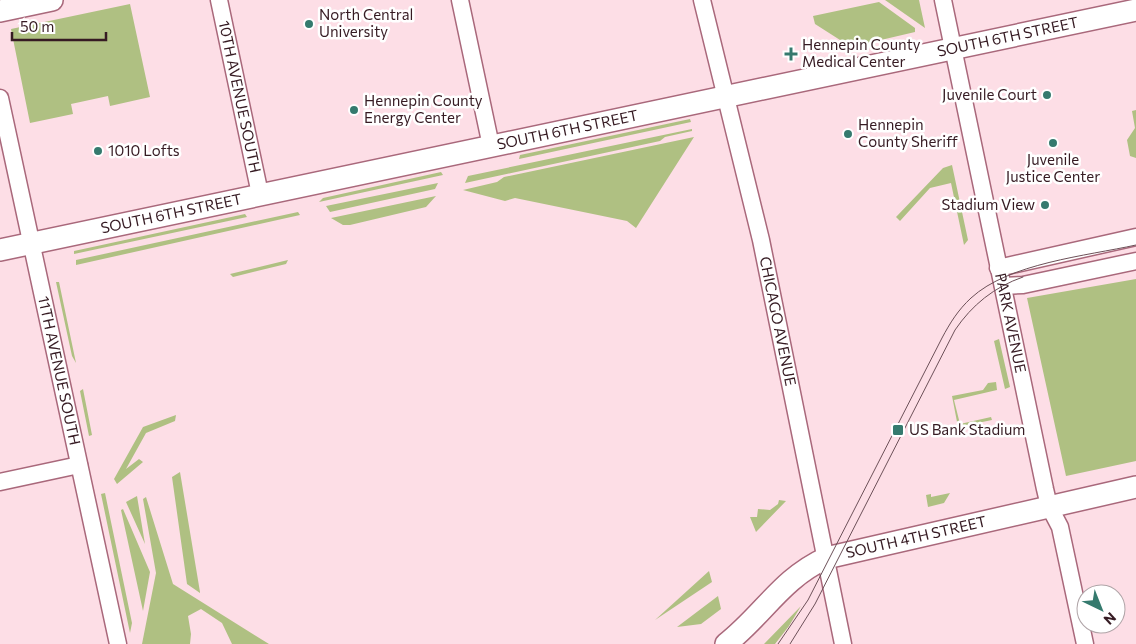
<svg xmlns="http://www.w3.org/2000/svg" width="1136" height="644" font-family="Commissioner,sans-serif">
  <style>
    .green { fill: #afc082 }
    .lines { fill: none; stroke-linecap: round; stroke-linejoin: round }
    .minor-casing { stroke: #a9687b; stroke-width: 19 }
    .major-casing { stroke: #a9687b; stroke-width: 24 }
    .minor { stroke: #fff; stroke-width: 16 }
    .major { stroke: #fff; stroke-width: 21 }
    .tram { stroke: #6c5058; stroke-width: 1 }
    .poi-dot { fill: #357a6e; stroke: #fff; stroke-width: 2 }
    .labels { text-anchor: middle; stroke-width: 5; stroke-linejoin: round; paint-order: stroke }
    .poi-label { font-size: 15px; fill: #361b23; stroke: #fff; text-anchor: start }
    .street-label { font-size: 15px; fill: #361b23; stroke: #fff }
  </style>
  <rect width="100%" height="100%" fill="#fddee6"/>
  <!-- green -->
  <path class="green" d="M885,0h34l6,28z
    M879,2l36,26v4l-64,15 -36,-23 -2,-8z
    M130,4l20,93 -40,9 -2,-10 -37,8 2,10 -43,9 -19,-94z
    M1136,110v48l-6,-2 -3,-16 8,-12 -3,-17z
    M690,119l1,3 -172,37 1,-4z
    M692,129v2l-27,6 -5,4 -195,42 3,-7z
    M694,137l-58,91 -9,-7 -112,-23 -10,3 -42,-11 34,-8 7,-5z
    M952,165l16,75 -4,5 -13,-62 -21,5 -30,33 -4,-4 47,-49z
    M441,172l2,3 -124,27 4,-4z
    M438,183l-3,6 -105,23 -4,-6z
    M436,196l-10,11 -76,18h-7l-12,-7z
    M298,212l2,3 -224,50v-5z
    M245,214l2,3 -173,37v-3z
    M288,260l-2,4 -53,13 -3,-3z
    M1136,279v182l-70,15 -39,-178z
    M56,282h3l17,81 -4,-7z
    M999,339l11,48 -5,2 -11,-48z
    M996,382l1,8 -43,10 6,24 31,-7 1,3 -34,7 -6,-31 31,-6 5,-7z
    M83,389l9,46 -3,1 -9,-45z
    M176,415l-1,6 -29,12 -20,36 13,-10 4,3 -26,22 -3,-5 29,-52z
    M180,472l20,120v1l-13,-9 -15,-107z
    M105,493l27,130 -2,10 -29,-139z
    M950,493l-6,10 -16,4 -2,-12 5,-1v3z
    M137,496l8,48 -19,-42z
    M146,497l27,87 96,60h-37l-10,-21 -21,-14 -13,7 3,18 -1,10h-48l14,-71 -13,-74z
    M779,500l7,1 -30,31 -6,-15h7l1,-8 12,1 8,-6z
    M123,509l27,63 -7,39 -22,-101z
    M709,571l3,11 -57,38z
    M718,596l3,13 -20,15 -24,3z
    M801,606l-12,20 -14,18h-11z"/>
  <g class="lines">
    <defs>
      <g id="minor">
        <path id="s1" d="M219,0l41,194"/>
        <path d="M460,0l31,146"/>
        <path id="s2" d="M702,0l59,240 82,404"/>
        <path id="s3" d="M943,0l102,489 4,17 11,21 25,117"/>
        <path id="s4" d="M0,98l118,546"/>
        <path d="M998,268l138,-31"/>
        <path d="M1003,286l20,-1 113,-24"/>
        <path d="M0,482l79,-17"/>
      </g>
      <g id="major">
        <path d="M0,11l52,-11"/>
        <path id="s5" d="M0,250l1136,-240"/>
        <path id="s6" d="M726,644c38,-30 55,-65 100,-86l310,-71"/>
      </g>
    </defs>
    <!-- minor casing -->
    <use href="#minor" class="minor-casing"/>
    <!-- major casing -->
    <use href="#major" class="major-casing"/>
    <!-- minor -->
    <use href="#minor" class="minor"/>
    <!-- major -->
    <use href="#major" class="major"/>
    <!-- tram -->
    <path class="tram" d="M778,644l30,-44 134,-262c8,-15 16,-28 29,-40 38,-35 115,-42 165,-53
      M790,644l25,-40 140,-274c17,-25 39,-43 68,-53"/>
  </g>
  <!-- markers -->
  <g class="poi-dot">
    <circle cx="309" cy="24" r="5"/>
    <path d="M788.5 46.5h5v5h5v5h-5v5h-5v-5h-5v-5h5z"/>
    <circle cx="1047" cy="95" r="5"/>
    <circle cx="354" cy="110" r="5"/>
    <circle cx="848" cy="134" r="5"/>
    <circle cx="1053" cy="143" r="5"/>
    <circle cx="98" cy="151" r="5"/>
    <circle cx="1045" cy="205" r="5"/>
    <rect x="892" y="424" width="12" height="12" rx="2.5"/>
  </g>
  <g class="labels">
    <!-- poi labels -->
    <g class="poi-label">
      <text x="319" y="20">North Central<tspan x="319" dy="17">University</tspan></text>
      <text x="802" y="50">Hennepin County<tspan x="802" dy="17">Medical Center</tspan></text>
      <text x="1037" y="100" text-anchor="end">Juvenile Court</text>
      <text x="364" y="106">Hennepin County<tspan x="364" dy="17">Energy Center</tspan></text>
      <text x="858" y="130">Hennepin<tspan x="858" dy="17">County Sheriff</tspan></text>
      <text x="108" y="156">1010 Lofts</text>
      <text x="1053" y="165" text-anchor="middle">Juvenile<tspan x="1053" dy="17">Justice Center</tspan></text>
      <text x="1035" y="210" text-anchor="end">Stadium View</text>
      <text x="909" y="435">US Bank Stadium</text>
    </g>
    <!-- street labels -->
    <g class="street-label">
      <text dy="5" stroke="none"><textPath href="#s5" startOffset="1030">SOUTH 6TH STREET</textPath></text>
      <text dy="5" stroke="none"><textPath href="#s1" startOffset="99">10TH AVENUE SOUTH</textPath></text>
      <text dy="5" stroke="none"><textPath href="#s5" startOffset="580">SOUTH 6TH STREET</textPath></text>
      <text dy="5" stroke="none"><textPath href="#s5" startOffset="175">SOUTH 6TH STREET</textPath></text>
      <text dy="5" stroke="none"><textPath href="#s2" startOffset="330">CHICAGO AVENUE</textPath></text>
      <text dy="5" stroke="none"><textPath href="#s3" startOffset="330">PARK AVENUE</textPath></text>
      <text dy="5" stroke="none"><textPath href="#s4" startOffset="279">11TH AVENUE SOUTH</textPath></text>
      <text dy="5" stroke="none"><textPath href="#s6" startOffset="225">SOUTH 4TH STREET</textPath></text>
    </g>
  </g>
  <!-- north arrow -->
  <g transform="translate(1101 609) rotate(137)"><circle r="24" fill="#ffffff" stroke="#afa4a7"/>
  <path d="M0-4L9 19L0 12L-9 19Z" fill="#357a6e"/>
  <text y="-8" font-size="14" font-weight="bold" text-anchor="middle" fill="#361b23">N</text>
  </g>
  <!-- scale -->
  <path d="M12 32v8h94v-8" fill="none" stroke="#361b23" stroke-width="2.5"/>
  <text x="20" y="32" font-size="15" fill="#361b23" stroke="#ffffff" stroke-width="4" paint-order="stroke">50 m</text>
</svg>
